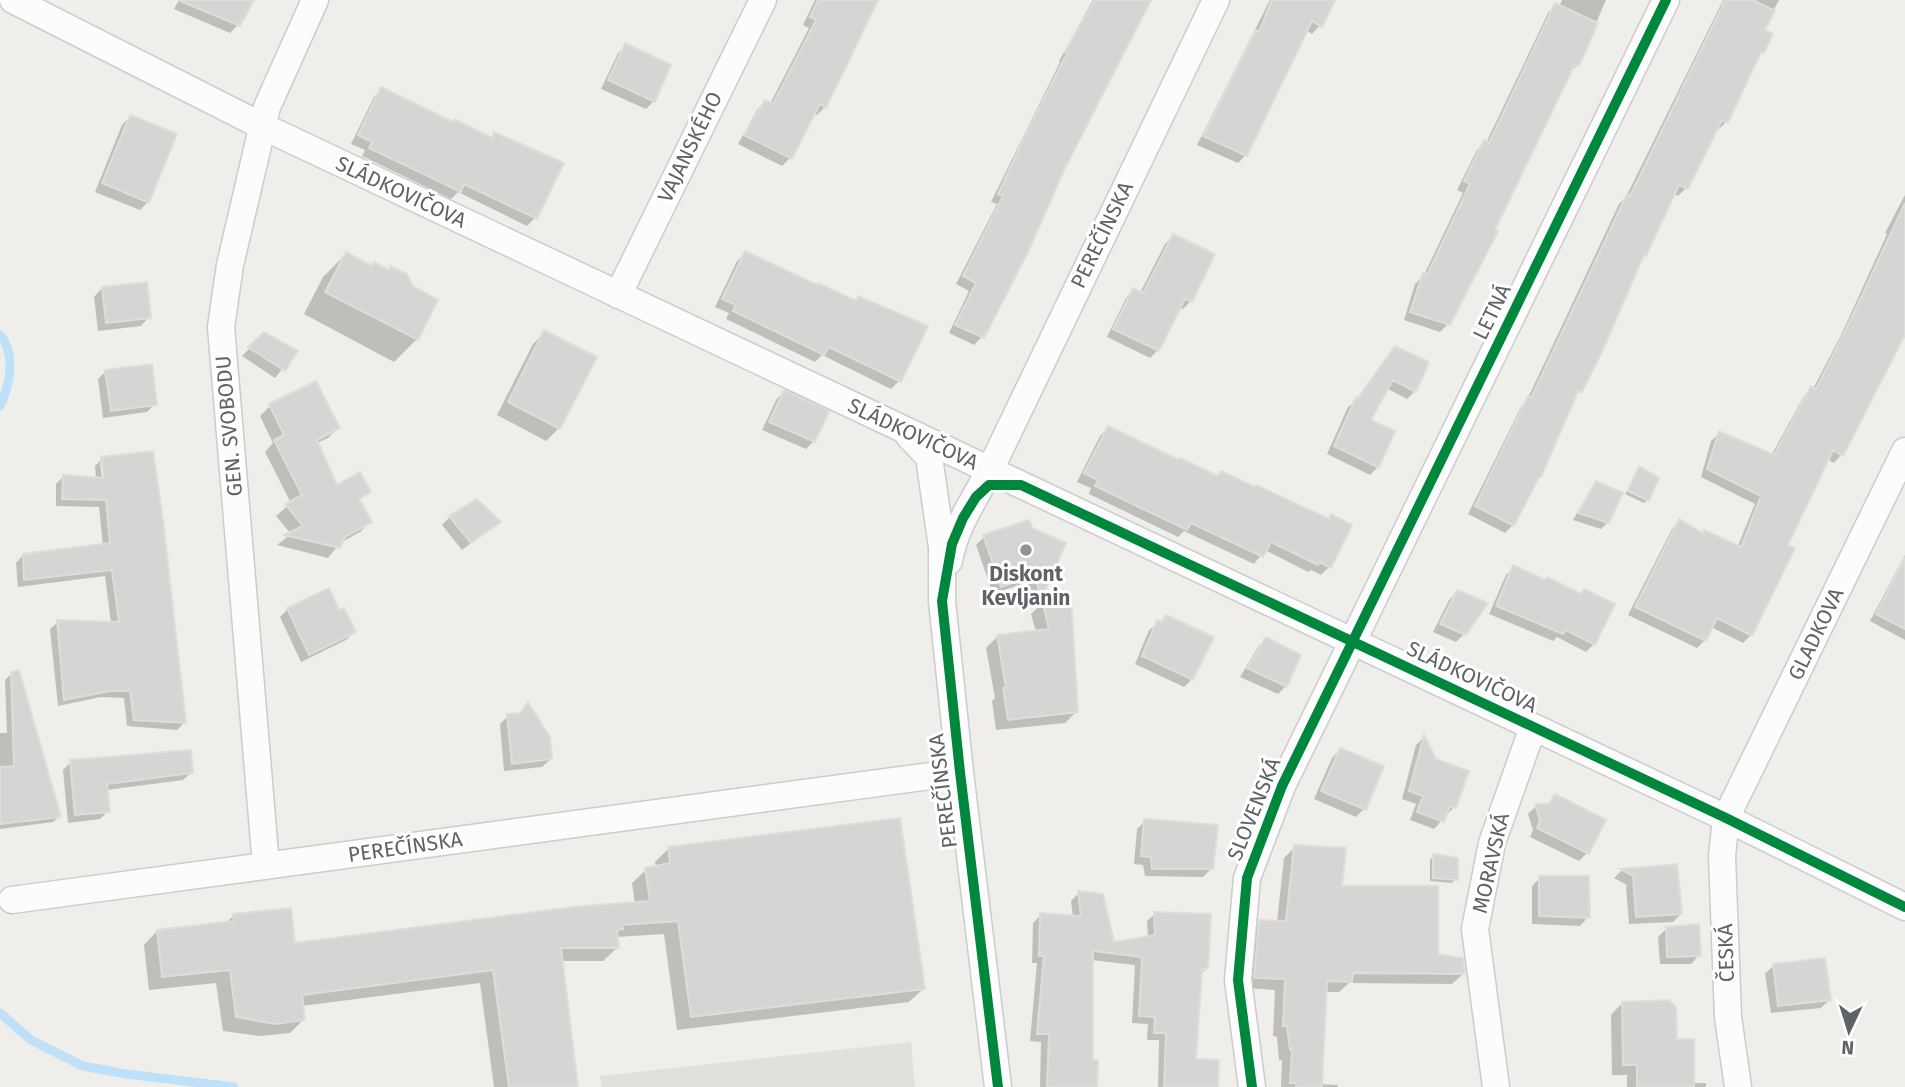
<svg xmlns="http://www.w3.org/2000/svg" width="1905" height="1087" font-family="'Fira Sans',sans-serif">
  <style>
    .education { fill: #e2e0da }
    .shadow { fill: #0003; fill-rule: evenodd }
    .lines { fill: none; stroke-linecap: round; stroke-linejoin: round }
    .stream { stroke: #bfe0f9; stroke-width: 9 }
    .building { fill: #d6d5d3; stroke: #deddd9; stroke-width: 2 }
    .street-casing { stroke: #cbcccc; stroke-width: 29 }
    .street { stroke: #fdfcfc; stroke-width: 26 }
    .cycleway-casing { stroke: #fff; stroke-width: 15 }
    .cycleway { stroke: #00873e; stroke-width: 10 }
    .poi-dot { fill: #919496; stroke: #fff; stroke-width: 2.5 }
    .labels { text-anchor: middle; stroke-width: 6; stroke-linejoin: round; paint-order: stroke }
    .street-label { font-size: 21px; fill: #5f6368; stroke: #fff }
    .poi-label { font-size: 21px; font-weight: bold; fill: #5f6368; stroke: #fff }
  </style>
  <rect width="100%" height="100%" fill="#efeeea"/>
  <!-- education -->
  <path class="education" d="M911,1042l4,45h-313l-2,-11z"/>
  <!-- shadow -->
  <path class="shadow" d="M179,0h56l14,5 -11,20 -8,8 -56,-24z
    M815,0h61l-51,107 -8,8 -4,-2 -23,45 -8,8 -44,-22 19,-34 8,-8 5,2 39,-76 -6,-3z
    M1093,0h56l-87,170 -80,167 -8,8 -25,-12 20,-42 -13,-7 41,-80 -6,-2 69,-140 -1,-1z
    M1270,0h63l-13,25 -8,9 -6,-4 -60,125 -8,8 -41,-18z
    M1562,0h44l-28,65 -9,8 -121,251 -8,8 -36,-12 11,-36 9,-9 39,-82 -6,-3 20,-40 9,-7 62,-130 8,-8 3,2z
    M1723,0h56l-16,30 -1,22 -5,5 -31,65 -8,8 -2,-1 -30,59 -8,8 -5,-2 -93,197 -7,7 -60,127 -8,8 -37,-19 53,-107 6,-7 92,-196 7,-7z
    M626,45l28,56 -8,8 -45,-20 17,-36z
    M382,89l70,34 38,16 5,-4 40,83 -8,8 -69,-34 -7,7 -89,-43 3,-6 -14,-6 23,-47z
    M130,117l18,85 -8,8 -45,-18 27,-67z
    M1905,195v124l-64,136 -7,8 -7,-4 -41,87 7,3 -42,86 -8,8 -32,-16 -6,13 -8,8 -69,-33 44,-86 8,-8 22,14 3,-3 32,16 18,-44 -54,-27 10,-36 8,-7 52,22 33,-60 7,-8 2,1 29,-56 45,-99 -2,-1z
    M1173,236l18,65 -8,8 -4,-2 -21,43 -8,8 -43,-21 19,-39 8,-8 6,3 25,-49z
    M746,253l108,49 5,-4 67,29 -27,54 -8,8 -69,-34 -7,7 -89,-43 3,-6 -14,-6 22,-46z
    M346,254l71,85 -23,23 -90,-48 19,-37z
    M102,288l47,29 -8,9 -43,5 -4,-34z
    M545,332l14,96 -13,13 -49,-26 36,-71z
    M264,334l32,18 -21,26 -33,-22z
    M1395,348l20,43 -8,8 -21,-11 -18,33 10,46 -8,8 -43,-21 21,-47 9,-7z
    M106,371l49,33 -8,8 -44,6 -5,-39z
    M784,392l30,49 -8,8 -44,-19 14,-30z
    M270,406l68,22 -10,10 -11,5 19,44 32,4 -10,11 12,20 -10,10 -20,11 -12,15 -51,-13 14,-11 -15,-18 15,-13 -26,-51 8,-9 -13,-27z
    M1108,428l70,34 39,15 4,-4 106,47 4,-4 -2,51 -8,8 -10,-5 -3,2 -43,-22 -11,14 -70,-33 -6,6 -89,-43 2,-6 -14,-6 23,-46z
    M151,453l10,68 23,202 -7,7 -50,-4 -3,-28 -23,-1 -43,9 -8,-77 8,-7 53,1 -6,-47 -87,11 -2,-24 7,-8 80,-9 -4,-39 -43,-1v-22l7,-7 33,2 -1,-13 7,-7zM100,463h4l2,24h-3z
    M1640,469l7,31 -3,3 -19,-9z
    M1597,483l11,39 -7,7 -28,-9 17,-30z
    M477,502l22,20 -37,28 -20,-25 8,-8z
    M1031,530l33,13 -24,56 -7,7 -6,-24 -34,12 -17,-49 8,-8z
    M1905,555v85l-35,-19z
    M1514,567l80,77 -8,8 -29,-15 -4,4 -64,-27 17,-39z
    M1457,592l7,42 -8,8 -23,-10 16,-32z
    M1069,600l7,112 -11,11 -69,7 -4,-29 3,-3 -9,-50 12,-12 38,-4 -5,-18 11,-11z
    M288,609l66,23 -8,8 -45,22 -21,-45z
    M1166,617l26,62 -8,8 -49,-23 14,-34z
    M1266,639l20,47 -8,8 -38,-17 18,-30z
    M12,673l48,143 -7,6 -53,7v-96h7l-2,-53z
    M508,716l43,43 -9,8 -38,4 -4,-47z
    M1423,738l31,69 -20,22 -24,-9 6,-16 -14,-5 14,-54z
    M1340,750l24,59 -8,8 -42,-18 18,-41z
    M71,762l121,10 -9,8 -77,10 2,21 -8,8 -32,4 -5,-53z
    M1555,796l32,57 -8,8 -49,-24 3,-7 -5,-16 8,-8 11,-1z
    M1145,821l67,47 -9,9 -58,-1 -2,-11 -9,-1 3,-35z
    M1295,847l45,41 123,86 -11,10 -103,-1 -10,9h-14l-4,92 17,1v2h-57l1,-27h-3l-2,-23 -4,-1 2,-46 -31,-2 5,-55 11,-11h17l7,-64z
    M669,848l254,141 -14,13 -232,28 -13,-96 -48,3 1,11 -14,13h-42l16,126h-83l-14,-104 -178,23 2,13 -14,14 -30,3 -37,-5 -7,-48 -67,7 -5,-45 13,-14 68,-7 8,-8 60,29 342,-41 -3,-21 14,-13 10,-2 -1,-6z
    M1433,856l23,23 -4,4 -22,-2v-21z
    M1676,866l5,48 -8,8 -44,2 -3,-37 1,-2 -13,-7 7,-7z
    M1540,878l48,39 -8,9 -48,-2v-38z
    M1079,893l34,51 35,-6 -1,-17 8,-7 51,55 -6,6 -6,86 22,26h-58l1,-47h-12l1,-16 -16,-1 3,-58 -44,-5 1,101 4,26h-56l1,-45 -11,-1 7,-78h-5l1,-40 8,-8 32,2 -2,-16z
    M1667,928l32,27 -8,9h-31l-2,-27z
    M1773,966l56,34 -8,8 -50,5 -6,-39z
    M1622,1003l53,38 18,42h13v4h-79v-12h-15l-1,-60z"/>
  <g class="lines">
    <!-- stream -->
    <path class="stream" d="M0,335c16,18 10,51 0,71
      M0,1013l31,27 52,26 43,8 108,13"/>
  </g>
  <!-- building -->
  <path class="building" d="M178,0h76l-14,26z
    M818,0h60l-52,108 -6,-4 -28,55 -48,-24 21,-35 8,4 43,-84 -6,-3z
    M1095,0h56l-87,170 -36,82 -44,86 -29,-13 21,-42 -13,-7 40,-80 -5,-2 27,-58 42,-83 -2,-1z
    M1272,0h63l-13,27 -10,-6 -65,135 -44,-20 53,-106 3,2z
    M1725,0h28l22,11 -10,19 8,4 -9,19 -3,-1 -33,71 -6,-3 -34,69 -9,-4 -33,71 -2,-1 -42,97 -20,40 -4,-1 -37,86h-2l-25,49 -39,-20 53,-110 3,2 96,-204 3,2z
    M1555,3l43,20 -19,43 -4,-2 -80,166 3,1 -48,94 -40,-13 13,-39 4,2 43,-91 -6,-3 20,-41 5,3z
    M625,43l46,22 -16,37 -47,-22z
    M381,87l72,35 1,-3 38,19 2,-6 70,31 -27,56 -73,-35 -3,8 -92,-44 3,-6 -14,-7z
    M130,115l47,19 -28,69 -47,-20z
    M1905,203v132l-62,121 -10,-6 -45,95 7,3 -43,88 -35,-18 -11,23 -71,-34 44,-88 25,15v-4l37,17 20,-51 -54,-27 12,-38 55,24 37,-69 5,3 33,-66z
    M1173,234l42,20 -23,48 -7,-3 -26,52 -46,-22 20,-41 10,5z
    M745,251l72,34 1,-2 38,18 2,-5 70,30 -27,56 -72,-35 -5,8 -91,-44 3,-6 -14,-6z
    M346,252l26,14 2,-4 15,8 1,-4 17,8 6,12 25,14 -20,40 -93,-48z
    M147,282l4,36 -45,5 -4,-36z
    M544,330l53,27 -37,72 -52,-27z
    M264,332l34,19 -13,20 -37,-24z
    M1395,346l34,16 -13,30 -23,-12 -22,40 24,11 -16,37 -45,-22 22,-49 2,1z
    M152,364l5,41 -46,6 -6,-41z
    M316,381l24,47 -23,12 20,45 23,-13 11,20 -12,7 13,23 -27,15 -5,11 -56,-13 19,-9 -18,-22 17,-9 -28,-55 10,-5 -15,-31z
    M784,390l45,21 -14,31 -46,-20z
    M1108,426l71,34 1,-2 38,18 3,-5 34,16 1,-2 73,34 2,-5 21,11 -21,43 -12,-6 -1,3 -47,-23 -8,15 -72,-34 -4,7 -92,-44 3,-6 -14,-7z
    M153,451l10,70 23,202 -52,-3 -4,-29h-20l-46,9 -7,-80 62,2 -7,-52 -88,10 -1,-26 87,-11 -4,-43 -44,-1 1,-24 41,3 -3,-21z
    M1639,466l20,12 -10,23 -21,-10z
    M1596,481l27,12 -14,30 -31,-10z
    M477,499l24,23 -30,21 -22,-27z
    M1029,520l3,8 34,15 -25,57 -6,-25 -34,12 -18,-52z
    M1905,557v72l-29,-15z
    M1513,565l32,15 2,-3 34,17 3,-5 31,15 -20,41 -29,-15 -3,4 -67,-28z
    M329,588l10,22 5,-2 12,24 -47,23 -22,-47z
    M1457,590l31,13 -22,32 -26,-11z
    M1071,598l7,114 -70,8 -5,-32h3l-9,-53 52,-6 -7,-28z
    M1166,615l48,22 -21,43 -51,-24 15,-36 5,2z
    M1266,637l35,18 -14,32 -40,-19z
    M19,670l42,147 -61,7v-57l14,-1 -3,-94z
    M528,702l22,35 2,22 -40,5 -5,-50 13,-1z
    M1424,735l12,24 33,12 -13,37 -6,-2 -6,16 -27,-10 6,-16 -14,-5z
    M1340,748l44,18 -18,44 -45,-19z
    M191,750l2,23 -86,11 3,28 -35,3 -5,-55z
    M1555,794l51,26 -17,34 -52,-26 3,-7 -5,-17h14z
    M900,818l25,171 -234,28 -13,-96 -56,4 1,4 -6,1 2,18h-58l17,139h-69l-16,-117 -191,25 3,25 -30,4 -39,-7 -6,-47 -68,7 -5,-47 77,-9 -1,-7 58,-6 4,35 286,-37 69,-5 -5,-33 25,-5 -2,-16z
    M1144,819l74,6 -5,44h-61l-1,-12 -10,-1z
    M1294,845l52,3 -4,38h96v68l25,4 2,16 -112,-1 -1,9 -25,-1 -5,106h-26v-4h-6l2,-33h-2l-3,-24h-4l2,-47 -31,-1 5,-58 27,1z
    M1433,854l25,4v22l-25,-2z
    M1677,864l5,50 -46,3 -3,-40h2l-15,-8z
    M1539,876h50l1,42 -51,-2z
    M1078,891l25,3 11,48 41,-7 -1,-23 57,2 -3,55h-6l-6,90 23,1 -1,27h-54l2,-54h-12l1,-16 -16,-1 3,-59 -49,-6v109h5l-1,27h-50l2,-53h-12l7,-78h-5l1,-43 41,3z
    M1699,924l2,32 -34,1 -1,-30z
    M1825,958l6,42 -53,6 -5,-42z
    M1669,1000l7,7 1,32h17v48h-57v-22h-14l-1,-63z"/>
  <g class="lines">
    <defs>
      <path id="street" d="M13,0l249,126 1464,692 179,89
        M618,295l145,-295
        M909,436l20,21 13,90v54l18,171 38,315
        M949,561c6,-34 25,-61 41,-91l226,-470
        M266,866l-45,-539 9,-62 37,-158 48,-107
        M12,900l948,-128
        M1252,1087l-14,-107 9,-102 35,-92 384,-786
        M1496,1087l-21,-158 17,-86 41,-116
        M1738,1087l-10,-70 -6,-161 4,-38 179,-367"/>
    </defs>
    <!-- street casing -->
    <use href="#street" class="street-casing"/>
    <!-- street -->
    <use href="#street" class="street"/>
    <defs>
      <path id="cycleway" d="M998,1087l-38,-315 -18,-171 10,-57 11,-26 13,-21 13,-12h32l705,333 179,89
        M1252,1087l-14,-107 9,-102 35,-92 384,-786"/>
    </defs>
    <!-- cycleway casing -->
    <use href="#cycleway" class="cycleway-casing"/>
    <!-- cycleway -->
    <use href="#cycleway" class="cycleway"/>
  </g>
  <!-- markers -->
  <circle class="poi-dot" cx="1026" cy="550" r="7"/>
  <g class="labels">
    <!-- street labels -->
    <g class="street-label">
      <text transform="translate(690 147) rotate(-64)" y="7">VAJANSKÉHO</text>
      <text transform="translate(401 192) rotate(25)" y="7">SLÁDKOVIČOVA</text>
      <text transform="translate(1102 235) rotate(-64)" y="7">PEREČÍNSKA</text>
      <text transform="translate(1492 312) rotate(-64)" y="7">LETNÁ</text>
      <text transform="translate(229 426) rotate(-95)" y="7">GEN. SVOBODU</text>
      <text transform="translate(913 434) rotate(25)" y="7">SLÁDKOVIČOVA</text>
      <text transform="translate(1816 634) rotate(-64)" y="7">GLADKOVA</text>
      <text transform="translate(1472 677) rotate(25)" y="7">SLÁDKOVIČOVA</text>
      <text transform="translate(943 791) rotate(-97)" y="7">PEREČÍNSKA</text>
      <text transform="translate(1254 809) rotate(-68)" y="7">SLOVENSKÁ</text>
      <text transform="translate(405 847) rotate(-8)" y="7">PEREČÍNSKA</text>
      <text transform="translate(1491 863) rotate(-77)" y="7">MORAVSKÁ</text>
      <text transform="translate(1726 953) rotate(-92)" y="7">ČESKÁ</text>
    </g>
    <!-- poi labels -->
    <g class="poi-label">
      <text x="1026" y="581">Diskont<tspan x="1026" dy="24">Kevljanin</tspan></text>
    </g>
  </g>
  <!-- north arrow -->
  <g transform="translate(1849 1031) rotate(184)" stroke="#ffffff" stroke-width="5" paint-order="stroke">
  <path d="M0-5L12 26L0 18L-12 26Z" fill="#5f6368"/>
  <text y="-10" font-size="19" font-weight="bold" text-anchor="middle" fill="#5f6368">N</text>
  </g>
</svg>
